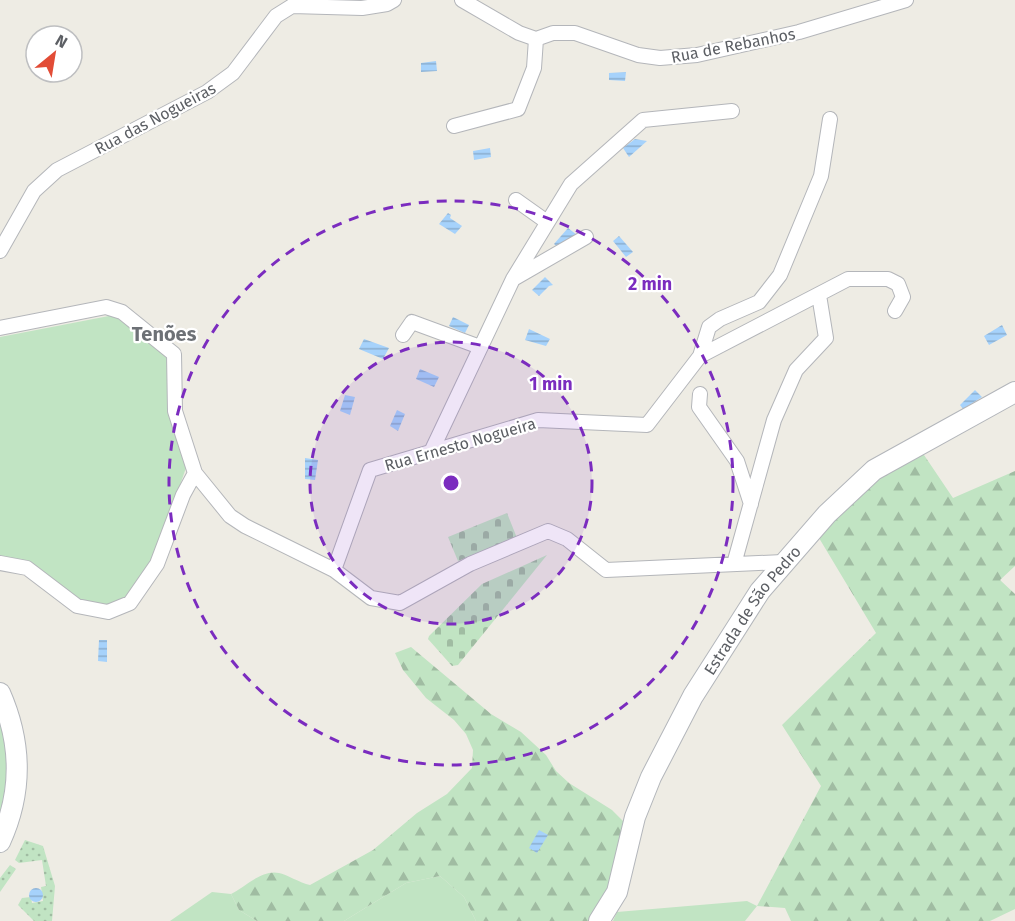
<svg xmlns="http://www.w3.org/2000/svg" width="1015" height="921" font-family="'Fira Sans',sans-serif">
  <style>
    .grass { fill: #c1e4c3 }
    .forest { fill: url(#forest-firs) }
    .cemetery { fill: url(#cemetery-stones) }
    .park { fill: url(#park-dots) }
    .water { fill: url(#water-rules) }
    .lines { fill: none; stroke-linecap: round; stroke-linejoin: round }
    .street-casing { stroke: #b4b6ba; stroke-width: 16 }
    .secondary-casing { stroke: #b3b6bb; stroke-width: 22 }
    .street { stroke: #fff; stroke-width: 14 }
    .secondary { stroke: #fff; stroke-width: 20 }
    .ring { fill: none; stroke: #7b2cbf; stroke-width: 3; stroke-dasharray: 10 8 }
    .labels { text-anchor: middle; stroke-width: 4.5; stroke-linejoin: round; paint-order: stroke }
    .street-label { font-size: 16px; fill: #5c5f64; stroke: #fff }
    .quarter-label { font-size: 20px; font-weight: bold; fill: #6d7176; stroke: #fff }
    .centre { fill: #7b2cbf; stroke: #fff; stroke-width: 3 }
    .ring-label { font-size: 18px; text-anchor: middle; font-weight: bold; fill: #7b2cbf; stroke: #fff; stroke-width: 4.5; stroke-linejoin: round; paint-order: stroke }
  </style>
  <defs>
    <pattern id="forest-firs" width="22" height="20" patternUnits="userSpaceOnUse" patternTransform="scale(1.5)"><rect width="22" height="20" fill="#c1e4c3"/><path d="M5 1l3.5 6h-7zM16 11l3.5 6h-7z" fill="#a0bca2"/></pattern>
    <pattern id="cemetery-stones" width="16" height="16" patternUnits="userSpaceOnUse" patternTransform="scale(1.5)"><rect width="16" height="16" fill="#c1e4c3"/><path d="M2 7V4a2 2 0 0 1 4 0v3zM10 15v-3a2 2 0 0 1 4 0v3z" fill="#a0bca2"/></pattern>
    <pattern id="park-dots" width="8" height="8" patternUnits="userSpaceOnUse" patternTransform="scale(1.5)"><rect width="8" height="8" fill="#c1e4c3"/><path d="M2 2h.1M6 6h.1" fill="none" stroke="#a0bca2" stroke-width="1.8" stroke-linecap="round"/></pattern>
    <pattern id="water-rules" width="6" height="5" patternUnits="userSpaceOnUse" patternTransform="scale(1.5)"><rect width="6" height="5" fill="#a6d2fb"/><path d="M0 2.5h6" fill="none" stroke="#8aaecf"/></pattern>
  </defs>
  <rect width="100%" height="100%" fill="#eeece4"/>
  <!-- grass -->
  <path class="grass" d="M114,315l58,41 15,109 -23,66 -22,49 -17,22 -18,6 -16,-1 -91,-49v-221z
    M0,711l11,56 -11,60z
    M440,876l24,21 12,24h-132l62,-38z
    M212,892l19,2 8,16 18,11h-87z
    M747,901l10,5 -12,15h-132l4,-9z"/>
  <!-- forest -->
  <path class="forest" d="M922,452l31,46 62,-27v95l-15,14 15,14v315l-25,12h-199l-6,-13 -28,-2 64,-120 -39,-61 94,-92 -57,-95 23,-26 48,-45z
    M411,647l80,67 30,18 25,23 10,16 13,12 43,27 12,12 -15,75 -15,24h-118l-12,-24 -24,-21 -34,7 -62,38h-87l-18,-11 -8,-16c14,-7 31,-25 48,-21 7,1 21,10 31,12l63,-35 44,-37 30,-19 25,-26 1,-18 -7,-16 -12,-14 -28,-22 -23,-28 -8,-17z"/>
  <!-- cemetery -->
  <path class="cemetery" d="M507,513l10,25 -59,23 -10,-24z
    M547,555l-89,110 -6,1 -24,-27 1,-3 53,-52z"/>
  <!-- park -->
  <path class="park" d="M25,840l18,6 12,40 -3,35h-18l-16,-16 4,-7 9,-1 1,6 11,-2 -2,-14 5,-1 -4,-26 -23,3 -4,-3z
    M10,865l6,4 -16,23v-14z"/>
  <!-- water -->
  <path class="water" d="M436,61l1,10 -16,1v-9z
    M626,72l-1,9 -16,-1v-7z
    M635,139l12,2 -18,16 -6,-9z
    M490,148l1,9 -17,3 -1,-9z
    M448,213l3,2 -1,3 12,8 -7,8 -16,-10z
    M568,228l9,7 -17,14 -6,-5z
    M619,236l14,16 -7,5 -13,-16z
    M545,277l8,8 -4,1 -10,10 -7,-6z
    M453,317l16,8 -4,8 -16,-7z
    M1002,325l5,10 -18,10 -5,-9z
    M529,329l21,10 -4,7 -21,-6z
    M364,339l25,9 -6,11 -24,-10z
    M420,369l19,8 -5,10 -18,-8z
    M975,390l7,7 -19,12 -3,-4z
    M345,395l10,2 -5,18 -10,-4z
    M397,410l8,4 -7,17 -8,-5z
    M305,458l13,2 -3,20 -10,-1z
    M99,640h8v22l-9,-1z
    M539,830l9,5 -11,18 -8,-5z
    M29 895a7 7 0 1 1 14 0a7 7 0 1 1-14 0Z"/>
  <g class="lines">
    <defs>
      <path id="street" d="M462,0l57,33 17,6 17,-6h22l63,22 22,3 37,-3 102,-23 107,-32
        M454,126l64,-17 16,-41 2,-29
        M516,200l31,22
        M0,251l34,-60 23,-21 150,-78 26,-19 43,-57 16,-10 70,2 25,-4 7,-4
        M515,278l71,-41
        M0,328l106,-21 16,5 52,42 1,57 20,62 35,43 15,10 89,44 37,28 29,5 70,-39 78,-33 19,8 39,31 177,-8
        M403,335l9,-13 68,25
        M700,356l9,-29 11,-8 39,-17 21,-27 41,-99 9,-57
        M700,394l-1,13 38,54 14,43
        M431,452l82,-173 58,-95 72,-64 89,-9
        M0,563l27,5 50,38 31,6 22,-9 27,-39 26,-69 12,-22
        M734,564l40,-144 22,-50 30,-32 -7,-43
        M334,570l36,-100 168,-50 109,5 53,-69 148,-77h40l10,5 5,13 -8,14"/>
      <g id="secondary">
        <path d="M0,693c22,50 23,99 0,149"/>
        <path id="s1" d="M599,921l18,-29 18,-75 16,-40 42,-81 67,-105 67,-77 47,-44 141,-78"/>
      </g>
    </defs>
    <!-- street casing -->
    <use href="#street" class="street-casing"/>
    <!-- secondary casing -->
    <use href="#secondary" class="secondary-casing"/>
    <!-- street -->
    <use href="#street" class="street"/>
    <!-- secondary -->
    <use href="#secondary" class="secondary"/>
  </g>
  <!-- distance rings -->
  <circle cx="451" cy="483" r="141" fill="#7b2cbf" fill-opacity=".12"/>
  <g class="ring">
    <circle cx="451" cy="483" r="141"/>
    <circle cx="451" cy="483" r="282"/>
  </g>
  <g class="labels">
    <!-- street labels -->
    <g class="street-label">
      <text transform="translate(733 45) rotate(-11)" y="6">Rua de Rebanhos</text>
      <text transform="translate(155 118) rotate(-28)" y="6">Rua das Nogueiras</text>
      <text transform="translate(460 444) rotate(-16)" y="6">Rua Ernesto Nogueira</text>
      <text dy="6" stroke="none"><textPath href="#s1" startOffset="350">Estrada de São Pedro</textPath></text>
    </g>
    <!-- quarter labels -->
    <g class="quarter-label">
      <text x="164" y="341">Tenões</text>
    </g>
  </g>
  <circle cx="451" cy="483" r="9" class="centre"/>
  <g class="ring-label">
    <text x="650" y="290">2 min</text>
    <text x="551" y="390">1 min</text>
  </g>
  <!-- north arrow -->
  <g transform="translate(54 54) rotate(30)"><circle r="28" fill="#ffffff" stroke="#bebfc1" stroke-width="1.5"/>
  <path d="M0-4.5L10 22L0 15L-10 22Z" fill="#e24c36"/>
  <text y="-9" font-size="16" font-weight="bold" text-anchor="middle" fill="#5c5f64">N</text>
  </g>
</svg>
